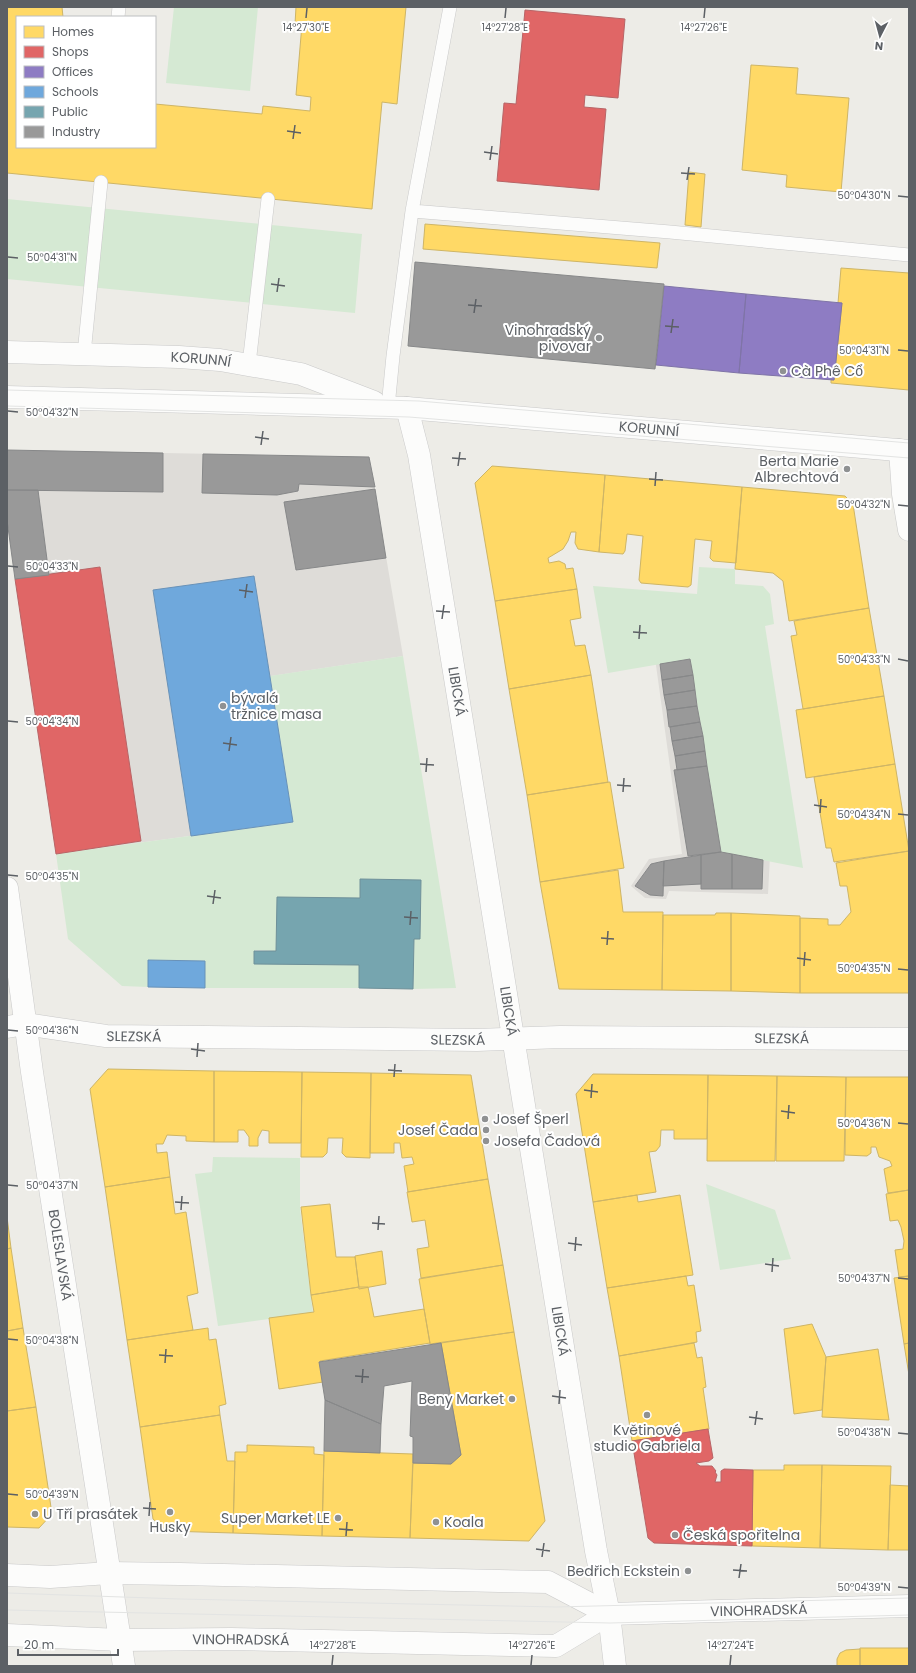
<svg xmlns="http://www.w3.org/2000/svg" width="916" height="1673" font-family="Poppins,sans-serif">
  <style>
    .industrial { fill: #dedcd8 }
    .green { fill: #d5e9d3 }
    .homes { fill: #ffd966; stroke: #ceb566 }
    .shops { fill: #e06666; stroke: #b86466 }
    .offices { fill: #8e7cc3; stroke: #7f74a7 }
    .schools { fill: #6fa8dc; stroke: #6992b8 }
    .public { fill: #76a5af; stroke: #6e9099 }
    .industry { fill: #999; stroke: #878889 }
    .lines { fill: none; stroke-linecap: round; stroke-linejoin: round }
    .service-casing { stroke: #c9c9c9; stroke-width: 14 }
    .minor-casing { stroke: #c9c9c9; stroke-width: 23 }
    .tertiary-casing { stroke: #c9c9c9; stroke-width: 23 }
    .secondary-casing { stroke: #c9c9c9; stroke-width: 23 }
    .service { stroke: #fcfcfb; stroke-width: 13 }
    .minor { stroke: #fcfcfb; stroke-width: 22 }
    .tertiary { stroke: #fcfcfb; stroke-width: 22 }
    .secondary { stroke: #fcfcfb; stroke-width: 22 }
    .tram { stroke: #e3e4e3; stroke-width: 1 }
    .ticks { fill: none; stroke: #5c6065; stroke-width: 1.5 }
    .poi-dot { fill: #8f9192; stroke: #fff; stroke-width: 1.5 }
    .labels { text-anchor: middle; stroke-width: 4; stroke-linejoin: round; paint-order: stroke }
    .poi-label { font-size: 14px; fill: #5c6065; stroke: #fff; text-anchor: start }
    .street-label { font-size: 14px; fill: #5c6065; stroke: #fff }
    .ticks-label { font-size: 10px; text-anchor: middle; fill: #5c6065; stroke: #fff; stroke-width: 4; stroke-linejoin: round; paint-order: stroke }
  </style>
  <rect width="100%" height="100%" fill="#edece7"/>
  <!-- industrial -->
  <path class="industrial" d="M7,450l362,7 34,199 -132,20 22,146 -237,32 -49,-334z
    M692,653l78,203 -2,38 -99,-3 -3,8 -21,-1 -14,-12 18,-27 33,-5 -27,-196z"/>
  <!-- green -->
  <path class="green" d="M174,7h84l-8,84 -84,-8z
    M7,199l355,35 -7,79 -348,-34z
    M699,567l36,2v15l28,2 7,8 4,30 -9,2 38,242 -82,-16 -31,-193 -82,14 -15,-87 104,8z
    M403,656l53,332 -43,1 1,-50h6l1,-59 -61,-1v19h-83v53l-22,-1 -1,13 105,2v23h-154v-27l-56,-1 -1,27 -26,-1 -54,-47 -12,-85 237,-32 -23,-146z
    M213,1157l87,1v50l13,105 -95,13 -23,-152 17,-2z
    M706,1184l69,26 16,49 -71,11z"/>
  <!-- homes -->
  <path class="homes" d="M7,7h55l1,10h-46v130h138v-43l107,10 1,-8 47,5 1,-14 -15,-2 6,-71h-7l1,-17h110l-9,97 -15,-2 -10,107 -365,-36z
    M751,65l47,3 -2,26 53,4 -8,94 -55,-5 1,-12 -45,-5z
    M689,172l16,2 -4,53 -16,-2z
    M425,224l235,19 -3,25 -234,-19z
    M841,268l68,5v117l-78,-7v-3h3l8,-77h-4z
    M492,466l113,9 -6,77 -21,-3 -3,-6 1,-11h-5l-3,9 -5,8 -15,9 1,5 10,-2 6,3 1,5 7,-1 4,21 -82,12 -20,-118z
    M605,475l137,12 -6,76 -23,-2 -3,-3 2,-17 -17,-2 -4,46 -3,2 -47,-4 -2,-3 4,-44 -16,-2 -2,17 -2,3 -24,-2z
    M742,487l103,9 8,8 16,104 -80,13 -6,-40 -10,-8 -38,-4z
    M577,589l4,29 -11,2 5,26 10,-1 6,30 -82,14 -14,-88z
    M869,608l15,88 -81,13 -12,-73 6,-1 -3,-14z
    M591,675l17,107 -81,13 -18,-106z
    M884,696l11,68 -89,14 -10,-68z
    M895,764l14,87 -75,11 -3,-14h-5l-12,-71z
    M610,782l14,86 -84,14 -13,-87z
    M909,851v142h-109v-75l28,1v6h12l11,-13 -4,-26h-7l-4,-23z
    M618,870l5,42h40l-1,78 -103,-1 -19,-107z
    M716,913h15v78l-69,-1 1,-75h52z
    M731,913l69,3v77l-69,-2z
    M108,1069l106,2v71l-28,-1v-5l-19,-1 -4,9h-7l1,9 10,-1 3,25 -65,10 -15,-98z
    M214,1071l88,1 -1,71h-32v-12l-7,-1 -4,8v8h-9v-9l-5,-7h-6v12h-24z
    M302,1072l69,1 -1,85 -24,-1 -4,-4 1,-15h-15l-1,15 -4,4h-22z
    M371,1073l100,2 17,104 -80,13 -4,-26 10,-2 -2,-7 -10,1 -2,-15h-6v10h-24z
    M593,1074l115,1 -1,64h-33v-9h-13l-1,16 -4,5 -7,1 7,40 -63,10 -17,-108z
    M708,1075l69,1 -2,85h-68z
    M777,1076l69,1 -2,84h-68z
    M846,1077h63v113l-21,3 -4,-24 8,-3 -2,-5 -11,-4 -3,-10h-5v6l-4,3 -22,-1z
    M170,1177l5,37 11,-2 12,81 -11,3 6,34 -66,10 -22,-153z
    M488,1179l15,86 -82,13 -4,-29 12,-2 -4,-27 -13,2 -5,-30z
    M909,1190v86l-10,1 -4,-27 8,-1 1,-8 -3,-14 -3,-7 -8,1 -4,-27z
    M637,1195l1,7 42,-7 13,80 -86,13 -14,-86z
    M330,1204l6,53h19l4,30 -48,8 -10,-88z
    M7,1217l4,31 -4,1z
    M11,1248l12,80 -16,3v-82z
    M382,1251l4,33 -27,5 -4,-33z
    M503,1265l11,67 -84,12 -11,-65z
    M686,1276l2,10 6,-1 7,46 -5,1 1,10 -78,14 -12,-68z
    M909,1276v67l-5,1 -10,-66z
    M359,1287h9l6,30 50,-8 6,34 -110,18 3,21 -44,7 -10,-71 45,-6 -3,-17z
    M812,1324l14,33 -4,53 -28,4 -10,-85z
    M23,1328l13,79 -29,4v-80z
    M208,1328l1,12 7,-1 10,65 -7,2 1,9 -80,12 -13,-87z
    M514,1332l31,189 -16,20 -119,-3 3,-75 38,1 10,-9 -20,-112z
    M694,1343l3,15 5,-1 4,30 -3,1 6,41 -77,12 -13,-85z
    M909,1343v32l-5,-31z
    M878,1349l11,71 -67,-3 4,-60z
    M36,1407l16,107 -13,14 -32,-1v-116z
    M220,1415l7,46h8l-2,72 -66,-2 -14,-12 -13,-92z
    M247,1445l67,2v7l10,1 -2,81 -89,-3 2,-81h12z
    M324,1451l89,3 -3,84 -88,-2z
    M784,1465h38l-2,83 -68,-2 1,-76h31z
    M822,1465l69,1 -3,84 -68,-2z
    M890,1485l19,1v64h-21z
    M860,1648h49v18h-49z
    M860,1649v17h-23v-7l3,-6 6,-3z"/>
  <!-- shops -->
  <path class="shops" d="M525,10l100,9 -7,79 -33,-3 -1,12 22,2 -7,81 -102,-9 7,-78 12,1z
    M100,567l41,274 -85,13 -41,-275z
    M708,1429l5,29 -4,3 -13,2 4,3h12l4,5 -1,1 2,3 -2,7h6v-11l3,-2 29,1 -1,76 -98,-3 -6,-5 -16,-97z"/>
  <!-- offices -->
  <path class="offices" d="M664,286l82,8 -7,79 -83,-8z
    M746,294l96,9 -8,77 -95,-7z"/>
  <!-- schools -->
  <path class="schools" d="M254,576l39,246 -102,14 -38,-246z
    M148,960l57,1v27l-57,-1z"/>
  <!-- public -->
  <path class="public" d="M360,879l61,1 -1,59h-6l-1,50 -54,-1v-23l-105,-1v-13h22l1,-54 83,1z"/>
  <!-- industry -->
  <path class="industry" d="M415,262l249,22 -9,85 -247,-23z
    M7,450l156,3v39l-156,-2z
    M203,454l166,3 6,30 -76,-3 -1,7 -21,4 -75,-2z
    M375,489l11,69 -90,12 -12,-68z
    M7,490h31l11,85 -34,4 -8,-59z
    M690,659l3,16 -31,5 -2,-16z
    M693,675l2,15 -31,5 -2,-15z
    M695,690l2,16 -30,4 -3,-15z
    M697,706l3,16 -31,5 -2,-17z
    M700,722l3,14 -31,5 -2,-14z
    M703,736l2,15 -30,5 -3,-15z
    M705,751l2,15 -30,4 -2,-14z
    M707,766l14,86 -33,4 -14,-86z
    M721,852l11,2v35h-31v-34z
    M732,854l31,6 -1,29h-30z
    M701,855v29l-38,2 1,-25z
    M664,861l-1,35 -13,-1 -15,-9 16,-22z
    M441,1343l20,112 -10,9 -38,-1v-26l-3,-1 2,-55 -28,5 -3,38 -56,-24 -6,-38z
    M325,1400l56,24 -1,29 -56,-2z"/>
  <g class="lines">
    <defs>
      <path id="service" d="M118,17l1,-10
        M412,211l258,21 239,23
        M84,354l17,-172
        M249,364l19,-165
        M388,407l5,-51 19,-145 38,-204"/>
      <g id="minor">
        <path id="s1" d="M407,408l12,47 177,1096 13,63 6,52"/>
        <path d="M900,450l3,44 6,36"/>
        <path id="s2" d="M7,1027l18,-3 81,12 371,4 83,-3 349,2"/>
        <path d="M120,1640l4,26"/>
      </g>
      <g id="tertiary">
        <path id="s3" d="M7,352l172,5 41,3 81,14 73,28"/>
        <path id="s4" d="M7,397l400,11 502,43"/>
        <path id="s5" d="M7,888l25,184 88,568"/>
      </g>
      <g id="secondary">
        <path id="s6" d="M7,1575l43,2 59,-4 71,1 368,8 61,32 300,-8"/>
        <path id="s7" d="M7,1635l113,5 111,-1 325,7 53,-32"/>
      </g>
    </defs>
    <!-- service casing -->
    <use href="#service" class="service-casing"/>
    <!-- minor casing -->
    <use href="#minor" class="minor-casing"/>
    <!-- tertiary casing -->
    <use href="#tertiary" class="tertiary-casing"/>
    <!-- secondary casing -->
    <use href="#secondary" class="secondary-casing"/>
    <!-- service -->
    <use href="#service" class="service"/>
    <!-- minor -->
    <use href="#minor" class="minor"/>
    <!-- tertiary -->
    <use href="#tertiary" class="tertiary"/>
    <!-- secondary -->
    <use href="#secondary" class="secondary"/>
    <!-- tram -->
    <path class="tram" d="M7,390l412,11 490,42
      M7,406l402,11 500,41
      M7,1593l173,6 376,8 353,-9
      M7,1610l603,13 299,-8"/>
  </g>
  <!-- ticks -->
  <path class="ticks" d="M306,18l1,-10M505,18l1,-10M704,18l1,-10M287,131l14,2M293,139l2,-14M484,152l14,2M490,160l2,-14M681,173l14,1M687,180l2,-13M898,196l10,1M8,257l10,1M271,284l14,2M277,292l2,-14M468,305l14,1M474,313l2,-14M665,326l14,1M671,333l2,-14M898,350l10,1M8,411l10,1M255,437l14,2M261,445l2,-14M452,458l14,1M458,466l2,-14M649,479l14,1M655,486l1,-14M898,505l10,1M8,566l10,1M239,590l14,2M245,598l2,-14M436,611l14,1M442,619l2,-14M633,632l14,1M639,639l1,-14M898,659l10,2M8,721l10,1M223,743l14,2M229,751l2,-14M420,764l14,1M426,772l1,-14M617,785l14,1M623,792l1,-14M814,805l13,2M820,813l1,-14M898,814l10,1M8,875l10,1M207,896l14,2M213,904l2,-14M404,917l14,1M410,925l1,-14M601,938l13,1M607,945l1,-14M797,958l14,2M804,966l1,-14M898,969l10,1M8,1030l10,1M191,1049l14,2M197,1057l1,-14M388,1070l14,1M394,1077l1,-13M584,1090l14,2M591,1098l1,-14M781,1111l14,2M788,1119l1,-14M898,1123l10,1M8,1185l10,1M175,1202l14,1M181,1210l1,-14M372,1223l13,1M378,1230l1,-14M568,1243l14,2M575,1251l1,-14M765,1264l14,2M772,1272l1,-14M898,1278l10,1M8,1339l10,1M159,1355l14,1M165,1363l1,-14M355,1376l14,1M362,1383l1,-14M552,1396l14,2M559,1404l1,-14M749,1417l14,2M755,1425l2,-14M898,1433l10,1M8,1494l10,1M143,1508l13,1M149,1516l1,-14M339,1529l14,1M346,1536l1,-14M536,1549l14,2M542,1557l2,-14M733,1570l14,1M739,1578l2,-14M898,1587l10,1M332,1665l1,-10M531,1665l1,-10M730,1665l1,-10"/>
  <!-- markers -->
  <g class="poi-dot">
    <circle cx="599" cy="338" r="4"/>
    <circle cx="783" cy="371" r="4"/>
    <circle cx="847" cy="469" r="4"/>
    <circle cx="223" cy="706" r="4"/>
    <circle cx="485" cy="1119" r="4"/>
    <circle cx="486" cy="1130" r="4"/>
    <circle cx="486" cy="1141" r="4"/>
    <circle cx="512" cy="1399" r="4"/>
    <circle cx="647" cy="1415" r="4"/>
    <circle cx="170" cy="1512" r="4"/>
    <circle cx="35" cy="1514" r="4"/>
    <circle cx="338" cy="1518" r="4"/>
    <circle cx="436" cy="1522" r="4"/>
    <circle cx="675" cy="1535" r="4"/>
    <circle cx="688" cy="1571" r="4"/>
  </g>
  <g class="labels">
    <!-- poi labels -->
    <g class="poi-label">
      <text x="591" y="335" text-anchor="end">Vinohradský<tspan x="591" dy="16">pivovar</tspan></text>
      <text x="791" y="376">Cà Phê Cổ</text>
      <text x="839" y="466" text-anchor="end">Berta Marie<tspan x="839" dy="16">Albrechtová</tspan></text>
      <text x="231" y="703">bývalá<tspan x="231" dy="16">tržnice masa</tspan></text>
      <text x="493" y="1124">Josef Šperl</text>
      <text x="478" y="1135" text-anchor="end">Josef Čada</text>
      <text x="494" y="1146">Josefa Čadová</text>
      <text x="504" y="1404" text-anchor="end">Beny Market</text>
      <text x="647" y="1435" text-anchor="middle">Květinové<tspan x="647" dy="16">studio Gabriela</tspan></text>
      <text x="43" y="1519">U Tří prasátek</text>
      <text x="330" y="1523" text-anchor="end">Super Market LE</text>
      <text x="444" y="1527">Koala</text>
      <text x="170" y="1532" text-anchor="middle">Husky</text>
      <text x="683" y="1540">Česká spořitelna</text>
      <text x="680" y="1576" text-anchor="end">Bedřich Eckstein</text>
    </g>
    <!-- street labels -->
    <g class="street-label">
      <text dy="5" stroke="none"><textPath href="#s3" startOffset="194">KORUNNÍ</textPath></text>
      <text dy="5" stroke="none"><textPath href="#s4" startOffset="643">KORUNNÍ</textPath></text>
      <text dy="5" stroke="none"><textPath href="#s1" startOffset="288">LIBICKÁ</textPath></text>
      <text dy="5" stroke="none"><textPath href="#s1" startOffset="612">LIBICKÁ</textPath></text>
      <text dy="5" stroke="none"><textPath href="#s2" startOffset="128">SLEZSKÁ</textPath></text>
      <text dy="5" stroke="none"><textPath href="#s2" startOffset="776">SLEZSKÁ</textPath></text>
      <text dy="5" stroke="none"><textPath href="#s2" startOffset="452">SLEZSKÁ</textPath></text>
      <text dy="5" stroke="none"><textPath href="#s5" startOffset="371">BOLESLAVSKÁ</textPath></text>
      <text dy="5" stroke="none"><textPath href="#s1" startOffset="936">LIBICKÁ</textPath></text>
      <text dy="5" stroke="none"><textPath href="#s6" startOffset="760">VINOHRADSKÁ</textPath></text>
      <text dy="5" stroke="none"><textPath href="#s7" startOffset="234">VINOHRADSKÁ</textPath></text>
    </g>
  </g>
  <g class="ticks-label">
    <text x="306" y="31">14°27'30"E</text>
    <text x="505" y="31">14°27'28"E</text>
    <text x="704" y="31">14°27'26"E</text>
    <text x="864" y="199">50°04'30"N</text>
    <text x="52" y="261">50°04'31"N</text>
    <text x="864" y="354">50°04'31"N</text>
    <text x="52" y="416">50°04'32"N</text>
    <text x="864" y="508">50°04'32"N</text>
    <text x="52" y="570">50°04'33"N</text>
    <text x="864" y="663">50°04'33"N</text>
    <text x="52" y="725">50°04'34"N</text>
    <text x="864" y="818">50°04'34"N</text>
    <text x="52" y="880">50°04'35"N</text>
    <text x="864" y="972">50°04'35"N</text>
    <text x="52" y="1034">50°04'36"N</text>
    <text x="864" y="1127">50°04'36"N</text>
    <text x="52" y="1189">50°04'37"N</text>
    <text x="864" y="1282">50°04'37"N</text>
    <text x="52" y="1344">50°04'38"N</text>
    <text x="864" y="1436">50°04'38"N</text>
    <text x="52" y="1498">50°04'39"N</text>
    <text x="864" y="1591">50°04'39"N</text>
    <text x="333" y="1649">14°27'28"E</text>
    <text x="532" y="1649">14°27'26"E</text>
    <text x="731" y="1649">14°27'24"E</text>
  </g>
  <!-- border -->
  <rect width="916" height="1673" fill="none" stroke="#5c6065" stroke-width="16"/>
  <!-- legend -->
  <rect x="16" y="16" width="140" height="132" fill="#ffffff" stroke="#bebfc1"/>
  <rect x="24" y="26" width="20" height="12" fill="#ffd966" stroke="#bebfc1"/>
  <text x="52" y="36" font-size="12" fill="#5c6065">Homes</text>
  <rect x="24" y="46" width="20" height="12" fill="#e06666" stroke="#bebfc1"/>
  <text x="52" y="56" font-size="12" fill="#5c6065">Shops</text>
  <rect x="24" y="66" width="20" height="12" fill="#8e7cc3" stroke="#bebfc1"/>
  <text x="52" y="76" font-size="12" fill="#5c6065">Offices</text>
  <rect x="24" y="86" width="20" height="12" fill="#6fa8dc" stroke="#bebfc1"/>
  <text x="52" y="96" font-size="12" fill="#5c6065">Schools</text>
  <rect x="24" y="106" width="20" height="12" fill="#76a5af" stroke="#bebfc1"/>
  <text x="52" y="116" font-size="12" fill="#5c6065">Public</text>
  <rect x="24" y="126" width="20" height="12" fill="#999999" stroke="#bebfc1"/>
  <text x="52" y="136" font-size="12" fill="#5c6065">Industry</text>
  <!-- north arrow -->
  <g transform="translate(880 36) rotate(186)" stroke="#ffffff" stroke-width="3" paint-order="stroke">
  <path d="M0-3L7 15L0 10L-7 15Z" fill="#5c6065"/>
  <text y="-6" font-size="11" font-weight="bold" text-anchor="middle" fill="#5c6065">N</text>
  </g>
  <!-- scale -->
  <path d="M18 1649v6h100v-6" fill="none" stroke="#5c6065" stroke-width="2"/>
  <text x="24" y="1649" font-size="12" fill="#5c6065" stroke="#ffffff" stroke-width="3" paint-order="stroke">20 m</text>
</svg>
